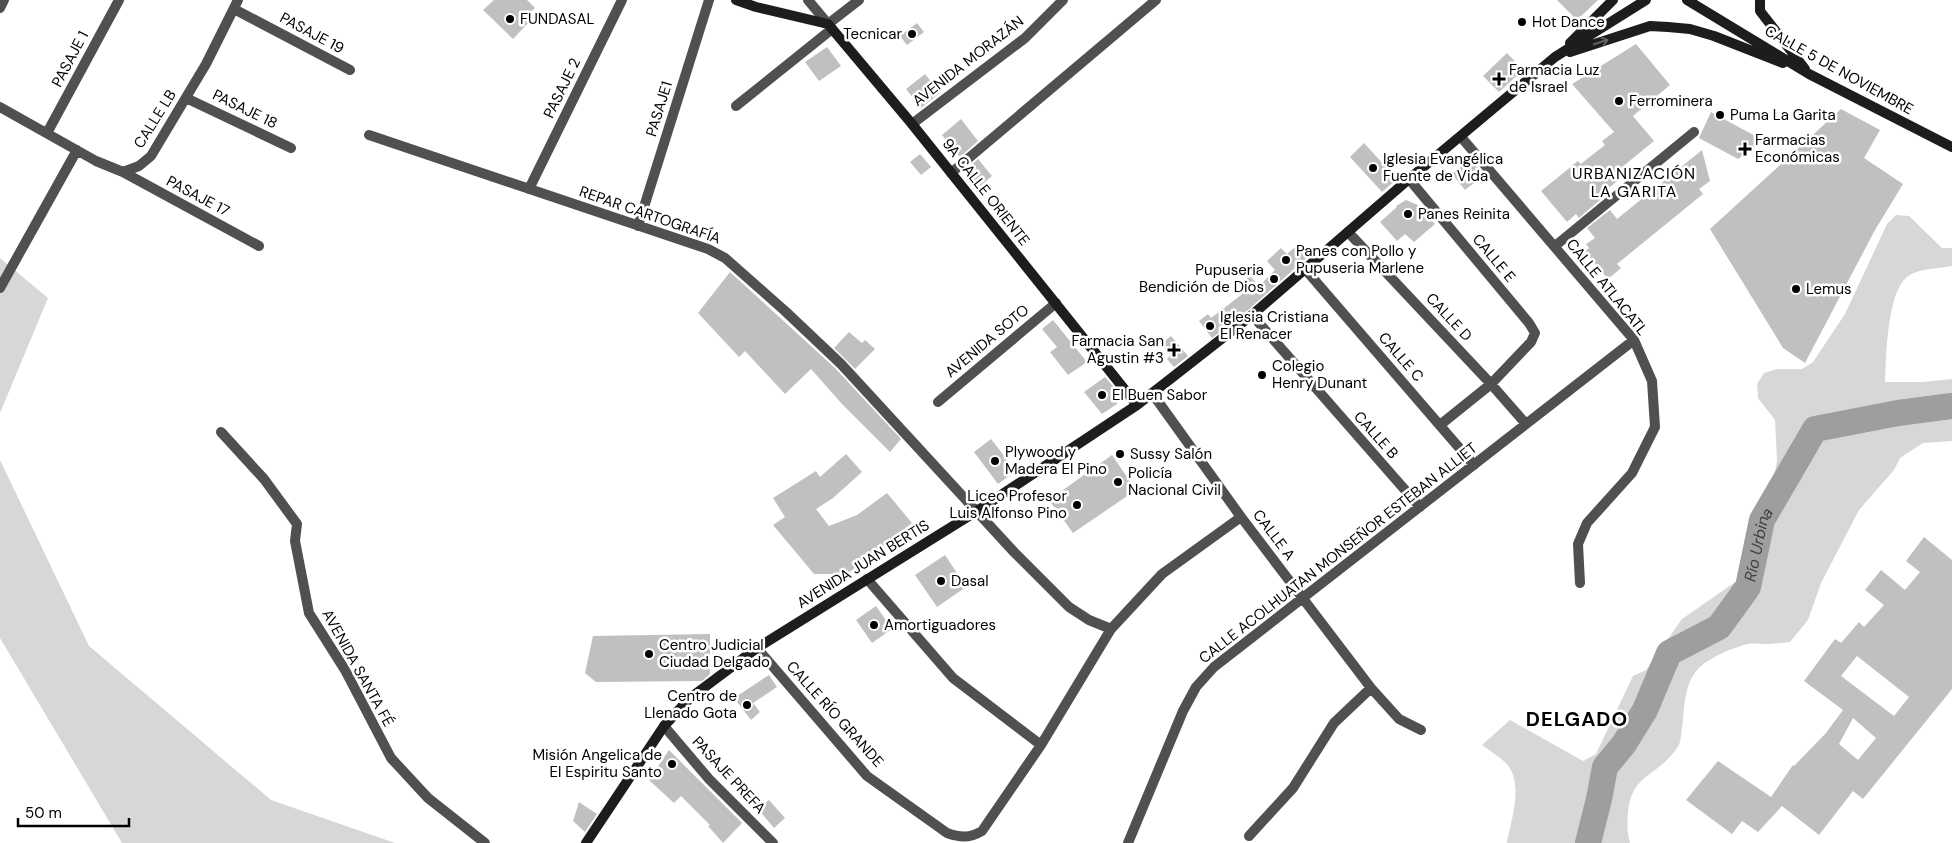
<svg xmlns="http://www.w3.org/2000/svg" width="1952" height="843" font-family="'DM Sans',sans-serif">
  <style>
    .green { fill: #d7d7d7 }
    .lines { fill: none; stroke-linecap: round; stroke-linejoin: round }
    .river { stroke: #9e9e9e; stroke-width: 26 }
    .building { fill: #c0c0c0; fill-rule: evenodd }
    .street { stroke: #505050; stroke-width: 10 }
    .secondary { stroke: #1d1d1d; stroke-width: 10 }
    .oneway { stroke: #616161 }
    .poi-dot { fill: #000; stroke: #fff; stroke-width: 2 }
    .labels { text-anchor: middle; stroke-width: 5; stroke-linejoin: round; paint-order: stroke }
    .poi-label { font-size: 15px; fill: #000; stroke: #fff; text-anchor: start }
    .street-label { font-size: 15px; fill: #000; stroke: #fff }
    .neighbourhood-label { font-size: 16px; letter-spacing: 1px; fill: #000; stroke: #fff }
    .water-label { font-size: 16px; font-style: italic; fill: #3f3f3f; stroke: #fff }
    .district-label { font-size: 20px; font-weight: bold; letter-spacing: 1px; fill: #000; stroke: #fff }
  </style>
  <rect width="100%" height="100%" fill="#fff"/>
  <!-- green -->
  <path class="green" d="M1896,215l13,1 33,32h10v18c-14,3 -34,2 -45,11 -20,16 -21,81 -22,105h38l29,-3v62l-29,2 -23,15 -6,12 -35,40 -38,73 -13,37 -18,22c-9,1 -17,2 -26,2 -5,0 -11,-1 -16,0 -14,3 -40,14 -50,25 -17,18 -13,51 -18,73 -1,4 -4,7 -6,10 -19,25 -43,23 -46,61 -1,10 -1,20 2,30h-123c4,-24 17,-58 0,-79 -7,-7 -17,-13 -25,-19l28,-25 73,41 13,-7 37,-78 13,-6 36,-51 62,-43 19,-78 12,-25 2,-13 -2,-40 -17,-22 -1,-14 7,-11 13,-4h25l11,-7 32,-48 42,-90z
    M0,258l48,40 -48,115z
    M0,460l89,186 182,154 124,43h-273l-122,-205z"/>
  <g class="lines">
    <!-- river -->
    <path class="river" id="s1" d="M1588,843l11,-44 6,-32 19,-23 21,-34 24,-57 50,-26 29,-40 14,-67 53,-91 83,-16 54,-7"/>
  </g>
  <!-- building -->
  <path class="building" d="M494,0h33l8,8 -9,8 4,5 -17,18 -30,-29z
    M1557,0h41l-21,20z
    M917,23l7,9 -17,13 -7,-9z
    M1636,44l34,41 -37,31 21,25 -38,31 5,6 -22,18 2,3 -22,19 -3,-4 -9,8 -26,-31 37,-30 3,3 6,-5 18,-14 -3,-4 12,-9 -42,-48z
    M827,47l14,19 -22,15 -14,-19z
    M1507,53l16,17 -24,22 -16,-16z
    M925,74l15,19 -19,15 -15,-19z
    M1841,109l39,21 -16,28 39,26 -28,46 -70,133 -22,-15 -73,-119z
    M1711,112l35,19 17,9 -25,19 -39,-21z
    M961,119l17,22 -18,16 -18,-22z
    M1364,143l33,36 -15,13 -32,-35z
    M1702,150l8,31 -11,8 4,5 -86,70 4,4 -13,11 -23,-28 4,-3 -3,-4 9,-6 -8,-10 23,-18 7,9z
    M920,154l11,13 -10,8 -11,-13z
    M978,159l14,17 -12,10 -14,-16z
    M1471,159l13,16 -19,15 -13,-16z
    M1406,200l12,5 17,19 -21,18 -9,-8 -8,7 -17,-19 17,-15 -1,-1z
    M1301,242l11,11 -64,57 -36,28 -13,-17 9,-7 3,4 34,-26 -6,-6 11,-10 9,10 16,-16 -8,-9 14,-13 6,6z
    M730,272l106,97 65,70 -11,13 -48,-48 -31,-35 -26,25 -40,-43 -6,6 -41,-44z
    M1053,320l34,42 -19,13 -18,-23 7,-5 -15,-18z
    M849,332l13,11 3,-3 10,9 -20,20 -21,-21z
    M1171,336l17,20 -14,11 -7,-8 4,-4 -10,-11z
    M1105,377l12,14 2,6 -2,7 -15,10 -18,-22z
    M991,439l25,32 -18,13 -24,-32z
    M846,454l16,18 -29,26 -17,11 13,17 28,-11 30,-22 25,30 -65,51h-33l-41,-49 12,-8 -12,-19 43,-27 4,6z
    M1112,455l24,35 -63,43 -24,-33z
    M1924,537l28,23v129l-89,110 -10,-8 -34,44 -37,-29 -24,26 -16,-11 -10,13 -46,-34 32,-39 53,36 22,-32 1,1 32,-33 17,-23 -39,-29 31,-42 6,4 18,-21 5,5 20,-22 -19,-15 16,-20 24,20 15,-18 -14,-11zM1857,656l52,41 -15,19 -53,-40zM1853,718l23,20 -18,22 -19,-16z
    M945,555l21,32 -29,20 -22,-32z
    M876,606l16,23 -20,14 -16,-23z
    M710,634v40l-8,7 -106,1 -11,-9 8,-37z
    M769,675l8,12 -24,16 7,9 -9,8 -17,-22z
    M669,750l73,73 -19,20 -15,-17 2,-1 -29,-29 -7,7 -25,-23z
    M769,800l16,18 -11,10 -16,-19z
    M579,802l18,12 -12,18 -12,-11z"/>
  <g class="lines">
    <!-- street -->
    <path class="street" d="M808,0l20,24 31,-24
      M0,8l4,-8
      M234,9l116,61
      M186,98l105,50
      M736,106l96,-77
      M0,107l96,54 27,11 136,74
      M912,124l113,-86 38,-38
      M47,133l72,-133
      M369,135l339,114 17,9 60,53 56,53 173,188 55,55 20,13 22,9
      M1461,137l173,203 18,41 3,46 -23,46 -45,50 -9,21 2,39
      M123,172l16,-6 12,-10 55,-92 32,-64
      M951,173l205,-173
      M1409,179l120,144 6,10 -4,9 -40,42 -51,41
      M529,189l93,-189
      M638,226l71,-226
      M1348,232l143,152 35,40
      M1555,246l139,-114
      M1305,269l169,196
      M0,288l77,-138
      M1252,315l168,192
      M1152,393l89,124 130,171 28,31 22,11
      M938,402l118,-99
      M221,432l43,47 33,45 -2,17 14,72 36,57 46,88 37,40 57,45
      M867,579l86,99 88,67
      M757,648l110,128 80,57c14,5 23,5 35,-2l59,-86 70,-116 51,-55 79,-57
      M664,726l45,53 64,64
      M1249,836l44,-48 41,-65 37,-35
      M1128,843l55,-132 13,-24 18,-20 420,-327"/>
    <!-- secondary -->
    <path class="secondary" d="M736,0l20,7 72,17 84,100 225,281
      M1687,0l122,74 143,73
      M1760,0v11l45,58
      M1570,43l43,-43
      M1570,52l80,-26 18,1 22,2 24,7 69,27
      M586,843l78,-117 26,-28 67,-50 220,-137 160,-106 115,-90 157,-136 146,-122 91,-57"/>
  </g>
  <!-- one-way arrows -->
  <defs><path id="oneway-shaft" d="M-6 0H5M1.5-3L5.5 0L1.5 3" fill="none" stroke-width="1.6" stroke-linecap="round" stroke-linejoin="round" transform="scale(1.25)"/></defs>
  <use class="oneway" href="#oneway-shaft" transform="translate(1601 42) rotate(-18)"/>
  <!-- markers -->
  <g class="poi-dot">
    <circle cx="510" cy="19" r="5"/>
    <circle cx="1522" cy="22" r="5"/>
    <circle cx="912" cy="34" r="5"/>
    <path d="M1496.5 71.5h5v5h5v5h-5v5h-5v-5h-5v-5h5z"/>
    <circle cx="1619" cy="101" r="5"/>
    <circle cx="1720" cy="115" r="5"/>
    <path d="M1742.5 141.5h5v5h5v5h-5v5h-5v-5h-5v-5h5z"/>
    <circle cx="1373" cy="168" r="5"/>
    <circle cx="1408" cy="214" r="5"/>
    <circle cx="1286" cy="260" r="5"/>
    <circle cx="1274" cy="279" r="5"/>
    <circle cx="1796" cy="289" r="5"/>
    <circle cx="1210" cy="326" r="5"/>
    <path d="M1171.5 342.5h5v5h5v5h-5v5h-5v-5h-5v-5h5z"/>
    <circle cx="1262" cy="375" r="5"/>
    <circle cx="1102" cy="395" r="5"/>
    <circle cx="1120" cy="454" r="5"/>
    <circle cx="995" cy="461" r="5"/>
    <circle cx="1118" cy="482" r="5"/>
    <circle cx="1077" cy="505" r="5"/>
    <circle cx="941" cy="581" r="5"/>
    <circle cx="874" cy="625" r="5"/>
    <circle cx="649" cy="654" r="5"/>
    <circle cx="747" cy="705" r="5"/>
    <circle cx="672" cy="764" r="5"/>
  </g>
  <g class="labels">
    <!-- poi labels -->
    <g class="poi-label">
      <text x="520" y="24">FUNDASAL</text>
      <text x="1532" y="27">Hot Dance</text>
      <text x="902" y="39" text-anchor="end">Tecnicar</text>
      <text x="1509" y="75">Farmacia Luz<tspan x="1509" dy="17">de Israel</tspan></text>
      <text x="1629" y="106">Ferrominera</text>
      <text x="1730" y="120">Puma La Garita</text>
      <text x="1755" y="145">Farmacias<tspan x="1755" dy="17">Económicas</tspan></text>
      <text x="1383" y="164">Iglesia Evangélica<tspan x="1383" dy="17">Fuente de Vida</tspan></text>
      <text x="1418" y="219">Panes Reinita</text>
      <text x="1296" y="256">Panes con Pollo y<tspan x="1296" dy="17">Pupuseria Marlene</tspan></text>
      <text x="1264" y="275" text-anchor="end">Pupuseria<tspan x="1264" dy="17">Bendición de Dios</tspan></text>
      <text x="1806" y="294">Lemus</text>
      <text x="1220" y="322">Iglesia Cristiana<tspan x="1220" dy="17">El Renacer</tspan></text>
      <text x="1164" y="346" text-anchor="end">Farmacia San<tspan x="1164" dy="17">Agustin #3</tspan></text>
      <text x="1272" y="371">Colegio<tspan x="1272" dy="17">Henry Dunant</tspan></text>
      <text x="1112" y="400">El Buen Sabor</text>
      <text x="1005" y="457">Plywood y<tspan x="1005" dy="17">Madera El Pino</tspan></text>
      <text x="1130" y="459">Sussy Salón</text>
      <text x="1128" y="478">Policía<tspan x="1128" dy="17">Nacional Civil</tspan></text>
      <text x="1067" y="501" text-anchor="end">Liceo Profesor<tspan x="1067" dy="17">Luis Alfonso Pino</tspan></text>
      <text x="951" y="586">Dasal</text>
      <text x="884" y="630">Amortiguadores</text>
      <text x="659" y="650">Centro Judicial<tspan x="659" dy="17">Ciudad Delgado</tspan></text>
      <text x="737" y="701" text-anchor="end">Centro de<tspan x="737" dy="17">Llenado Gota</tspan></text>
      <text x="662" y="760" text-anchor="end">Misión Angelica de<tspan x="662" dy="17">El Espiritu Santo</tspan></text>
    </g>
    <!-- street labels -->
    <g class="street-label">
      <text transform="translate(312 33) rotate(28)" y="5">PASAJE 19</text>
      <text transform="translate(70 59) rotate(-62)" y="5">PASAJE 1</text>
      <text transform="translate(968 61) rotate(-38)" y="5">AVENIDA MORAZÁN</text>
      <text transform="translate(1839 70) rotate(29)" y="5">CALLE 5 DE NOVIEMBRE</text>
      <text transform="translate(562 88) rotate(-64)" y="5">PASAJE 2</text>
      <text transform="translate(245 109) rotate(26)" y="5">PASAJE 18</text>
      <text transform="translate(659 109) rotate(-73)" y="5">PASAJE1</text>
      <text transform="translate(155 119) rotate(-58)" y="5">CALLE LB</text>
      <text transform="translate(986 192) rotate(52)" y="5">9A CALLE ORIENTE</text>
      <text transform="translate(198 196) rotate(28)" y="5">PASAJE 17</text>
      <text transform="translate(650 215) rotate(19)" y="5">REPAR CARTOGRAFÍA</text>
      <text transform="translate(1494 258) rotate(50)" y="5">CALLE E</text>
      <text transform="translate(1607 287) rotate(51)" y="5">CALLE ATLACATL</text>
      <text transform="translate(1449 317) rotate(47)" y="5">CALLE D</text>
      <text transform="translate(987 341) rotate(-40)" y="5">AVENIDA SOTO</text>
      <text transform="translate(1401 357) rotate(49)" y="5">CALLE C</text>
      <text transform="translate(1376 435) rotate(48)" y="5">CALLE B</text>
      <text transform="translate(1274 535) rotate(53)" y="5">CALLE A</text>
      <text transform="translate(1338 553) rotate(-38)" y="5">CALLE ACOLHUATAN MONSEÑOR ESTEBAN ALLIET</text>
      <text transform="translate(863 564) rotate(-32)" y="5">AVENIDA JUAN BERTIS</text>
      <text transform="translate(358 668) rotate(61)" y="5">AVENIDA SANTA FÉ</text>
      <text transform="translate(835 714) rotate(48)" y="5">CALLE RÍO GRANDE</text>
      <text transform="translate(729 775) rotate(47)" y="5">PASAJE PREFA</text>
    </g>
    <!-- neighbourhood labels -->
    <g class="neighbourhood-label">
      <text x="1634" y="179">URBANIZACIÓN<tspan x="1634" dy="18">LA GARITA</tspan></text>
    </g>
    <!-- water labels -->
    <g class="water-label">
      <text dy="6" stroke="none"><textPath href="#s1" startOffset="359">Río Urbina</textPath></text>
    </g>
    <!-- district labels -->
    <g class="district-label">
      <text x="1577" y="726">DELGADO</text>
    </g>
  </g>
  <!-- scale -->
  <path d="M18 818v8h111v-8" fill="none" stroke="#000000" stroke-width="2.5"/>
  <text x="25" y="818" font-size="15" fill="#000000" stroke="#ffffff" stroke-width="4" paint-order="stroke">50 m</text>
</svg>
